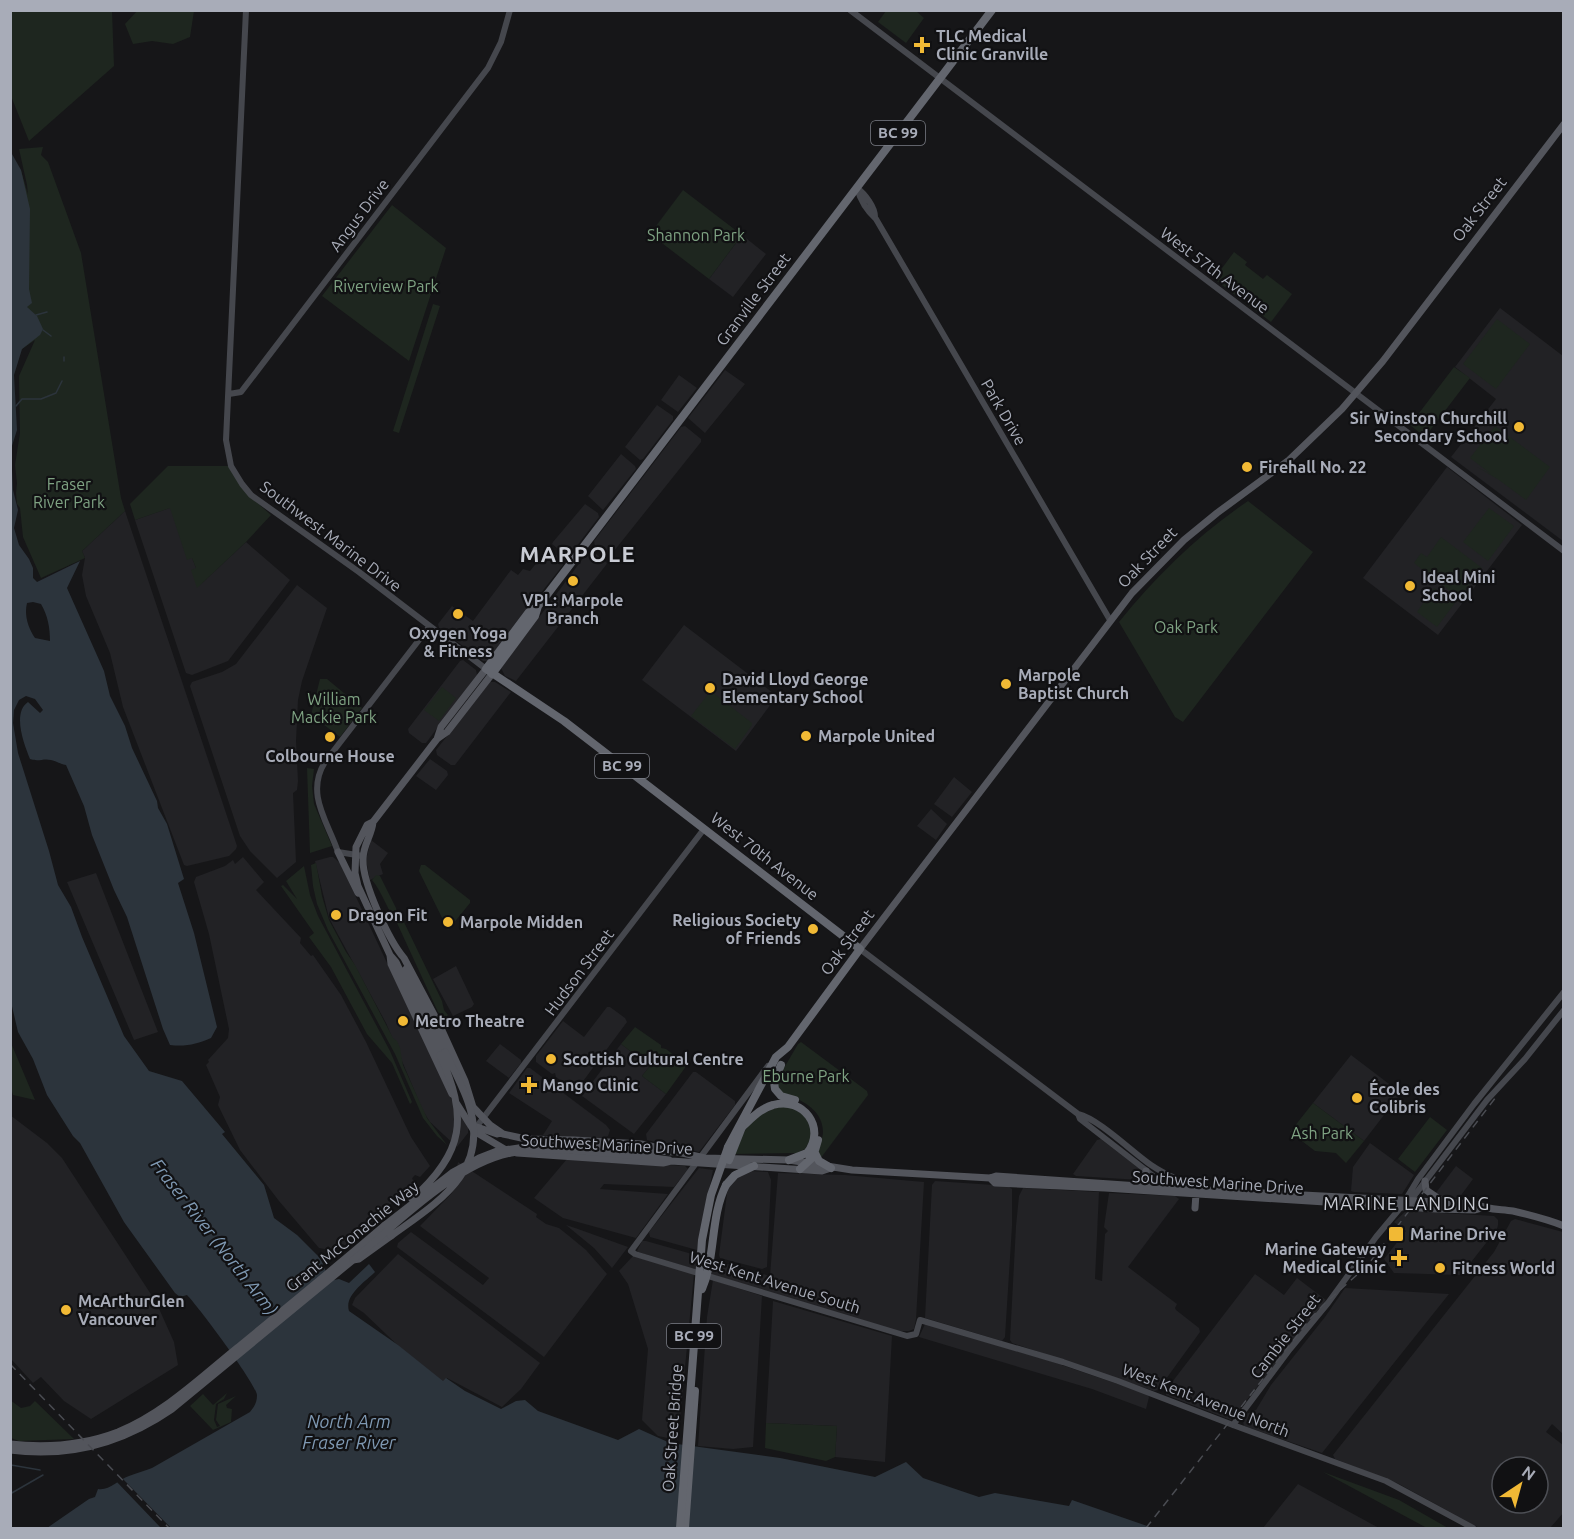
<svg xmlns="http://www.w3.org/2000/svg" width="1574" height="1539" font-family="Ubuntu,sans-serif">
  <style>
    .built { fill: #222225; fill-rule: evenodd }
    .green { fill: #1e261f }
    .water { fill: #2c343c; fill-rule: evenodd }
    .pier { fill: #161618 }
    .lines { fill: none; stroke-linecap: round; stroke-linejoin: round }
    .stream { stroke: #2c343c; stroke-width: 1.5 }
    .secondary { stroke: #45474d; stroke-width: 6 }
    .primary { stroke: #53555c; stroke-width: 7 }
    .highway { stroke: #63666e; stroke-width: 8 }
    .rail { stroke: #4a4c52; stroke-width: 1.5; stroke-dasharray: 8 6; stroke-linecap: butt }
    .primary-bridge { stroke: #53555c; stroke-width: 7 }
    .highway-bridge { stroke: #63666e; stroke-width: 8 }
    .poi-dot { fill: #f1b935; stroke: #111113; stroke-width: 2 }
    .labels { text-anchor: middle; stroke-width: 4.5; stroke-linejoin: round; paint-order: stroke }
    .shield { fill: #111113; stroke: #7b7e86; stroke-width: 1.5 }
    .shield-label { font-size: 15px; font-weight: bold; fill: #a8acb8 }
    .poi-label { font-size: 16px; font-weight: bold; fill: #a8acb8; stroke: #111113; text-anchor: start }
    .street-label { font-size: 16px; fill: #a8acb8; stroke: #111113 }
    .park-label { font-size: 16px; fill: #7fa383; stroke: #111113 }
    .neighbourhood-label { font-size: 18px; letter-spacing: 1.5px; fill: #c9ccd4; stroke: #111113 }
    .water-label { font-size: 18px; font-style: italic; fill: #7f99b3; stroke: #111113 }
    .district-label { font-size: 22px; font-weight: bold; letter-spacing: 1.5px; fill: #c9ccd4; stroke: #111113 }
  </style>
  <rect width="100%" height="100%" fill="#161618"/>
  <!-- built -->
  <path class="built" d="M742,235l24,19 -33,43 -24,-18z
    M1500,308l63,48v185l-112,-84 45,-58 -41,-32z
    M725,370l20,14 -40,49 -17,-15z
    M679,375l18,13 -19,24 -17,-12z
    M657,405l16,11v4l-30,39 -3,1 -15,-13z
    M685,426l16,13v3l-91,114 -15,-10 -1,-5 87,-114z
    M621,454l14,12 1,3 -33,41 -15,-14z
    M1447,467l75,58 -84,110 -75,-57z
    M585,504l13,9 1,4 -29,38 -3,1 -15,-12 1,-2z
    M172,507l30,76 44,-41 44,38 -62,81 -36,14 -6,-2 -51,-153z
    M125,511l112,335 -1,3 -7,7 -42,10 -3,-1 -61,-158 -13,-54 -24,-57 -4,-21 3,-17 -3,-7z
    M590,549l17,14 -1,2 -90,116 -11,-5 -4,-8z
    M549,550l14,10v5l-76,96h-4l-44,-33 -1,-4 14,-18 21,15 38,-51 7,5 5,-6 7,2 16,-20z
    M297,585l30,23 -25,73 -4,19 -2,41 2,40 -1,9 -4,3 3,69 -19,16 -27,-27 -10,-15 -50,-150 2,-4 30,-10 14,-8z
    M684,625l93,71 -41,55 -94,-71z
    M463,660l13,10 1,5 -51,68h-4l-13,-10 -1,-4 52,-68z
    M490,682h5l16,10 -56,73h-4l-14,-10 -1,-5z
    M430,759l17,12 1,4 -12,15 -20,-14z
    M954,777l18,15 -20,25 -18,-13z
    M931,809l16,15 -11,16 -19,-14z
    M371,840l17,13 -8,11 3,10 -13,6 -4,-20z
    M243,857l21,25 -8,8 45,48 -1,5 11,13 2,-1 28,40 25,47 45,95 19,29 -10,11 -5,-2 -2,2 -1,2 3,2 -69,65 -3,-2 -8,7 -16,-3 -40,-47 -39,-51 -22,-45 2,-8 -14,-32 3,-3 -1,-2 20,-22 1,-9 -20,-95 -15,-52 2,-5 29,-11 8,-6 2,4z
    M330,857h3l7,6 112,238 16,26v6l-11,14 -27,-25 -7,-11 -37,-88 -57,-105 -14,-57z
    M96,873l62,159 -24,8 -67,-158z
    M456,966l18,38 -2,3 -19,9 -20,-37z
    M607,1007h3l15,11 2,4 -49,66 -6,1 -16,-12 -1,-4 -3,1 -16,-12v-6l27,-35 21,16z
    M500,1044l21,16v3l-12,15 -23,-17z
    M621,1044l29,22 -8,10 24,18 -32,40 -52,-38z
    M1351,1055l50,38 -37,48 -51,-38z
    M527,1068h3l76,57 4,5 -2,6 -7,3 -58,-4 9,-14 -43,-28z
    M693,1072h3l39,29v4l-36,47 -52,-12 -1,-6z
    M10,1115l37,28 15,15 94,144 18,40 4,23 -87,54 -27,-18 -23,-24 -8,6 -22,-24z
    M1101,1139l40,31 2,2 -3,8 -64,-4 -3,-2 24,-34z
    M1370,1143l44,32 -12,19 -48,-2 -3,-1 2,-24z
    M567,1159l118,7 3,3 -14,18 -70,-3 -4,5 68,5 -32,44 -73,-20 -29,-20z
    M458,1162l79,52 -1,3 10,7 13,4 10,8 17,14 21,24 -63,83 -147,-110 1,-4 13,-11 72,53 6,-7 -69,-52 32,-33z
    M1456,1166l17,13 -14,19 -16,-1 -8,-3z
    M699,1168l14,2 -16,80 -47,-13 -1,-5z
    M749,1171l19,1 3,8 -4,87 -5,2 -42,-11 -1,-3 9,-69 4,-6z
    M778,1173l67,2 79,7 -8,137 -2,10 -5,2h-11l-260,-79 -1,-1 5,-10h4l124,35z
    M935,1181l73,5 4,3v37l-7,111 -3,4 -77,-23 7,-133z
    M1023,1188l76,4 -4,87 7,2 3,-47 3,-3 -4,-4 5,-34 66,3 4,3 -51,68 49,37 -2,4 1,2 23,18 1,4 -42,58 -4,1 -142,-48 -2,-3 6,-114 3,-30z
    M1406,1211l88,5 4,4v5l-1,4 -36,46 -67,-2 -10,-14 22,-28 -12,-9z
    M1515,1219l48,13v202l-11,-10 -6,8 17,13 1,67 -14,16h-71l-80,-44 -64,-25 -2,-4 161,-203 17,-31zM1502,1467h36v36h-36z
    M566,1225l12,4 50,18 -16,21 -18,-20z
    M398,1254l142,109 -19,26 -19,18 -55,-29 -4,4 -6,-4 -28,-22 -45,-43 -12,-8 3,-7z
    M633,1256l61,18 -16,166 -20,-4 -16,-16 6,-71 -20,-65 -9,-13z
    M1255,1274l29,21 13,-17 29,22 -95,120 -65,-25v-5z
    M713,1280l49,16 -9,151 -20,2 -35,-3 9,-129z
    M1345,1288l104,6 -127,159 -78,-27 -1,-5 3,-7 10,-4 15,-25 54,-68z
    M773,1301l119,35 -7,126 -50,-5 2,-31 -71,-3z
    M925,1324l122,36 100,34 2,3 -3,12 -54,-20 -173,-52z
    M1298,1484l81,44h-116z"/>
  <!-- green -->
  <path class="green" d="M138,10l56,1 -4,26 -17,7 -21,-3 -19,3 -8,-20z
    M11,11h101l2,55 -85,75 -18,-45z
    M886,11h30l8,7 -18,25 -28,-21z
    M43,147l-2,8 7,7 33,91 40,245 4,13 -43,40 3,7 -44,20 -18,-41 -3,-29 -3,-4 -1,-11 1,-10 -2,-18 5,-32 -1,-57 16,-36 -13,9 -1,-179 7,25 -1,-10 -8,-36z
    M683,190l59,45 -33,44 -59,-45z
    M392,205l54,43 -37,113 -87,-65z
    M1234,252l13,10 -2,3 18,14 4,-4 25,19 -21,28 -57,-43z
    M433,304l7,2 -41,127 -6,-2z
    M1497,319l33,25 -34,45 -33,-25z
    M1454,367l16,11 -45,59 -15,-12z
    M1495,426l55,41 -24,33 -27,-20 -22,-13 14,7 -21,-16z
    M168,466h60l18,27 25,22 -25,27 -49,46 -6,-18 5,-2 -4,-10 -5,2 -17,-52 -35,12 -5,-16z
    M1248,501l65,51 -130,170 -8,-5 -56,-95c38,-47 79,-87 129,-121z
    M1489,508l25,18 -26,35 -25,-19z
    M1441,537l41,31 -23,30 -45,-35 7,-10 6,4z
    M1434,588l21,15 -18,24 -20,-15z
    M320,679h7l35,29 -22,29 -29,-22z
    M442,687l14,11 -17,23 -15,-11z
    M712,692l40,31v2l-17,24 -44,-33 18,-23z
    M307,768l7,1 -2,17 2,18 18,42 -22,7z
    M316,863l6,33 7,24 17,32 9,13 38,73 4,3 3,7 3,17 24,53 20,27 -10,-9 -14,-18 -28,-64 -67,-124 -11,-26 -4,-18 -2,-21z
    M421,865h4l45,35v3l-22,27 -29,-59z
    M304,866l6,29 8,21 72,135 22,51 -2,2 -18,-41 -25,-29 -36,-67 -22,-30 5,-4 -33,-47 2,-1 14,14 -11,-18z
    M376,875l4,1 16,32 2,7 4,3 40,83 2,9 4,5 -3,3 -7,-6 -41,-89c-10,-13 -14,-30 -25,-43z
    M635,1027l26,18v3l5,1 21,16 -21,29 -24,-18 8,-10 -29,-22z
    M801,1042l66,49 1,4 -48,64c-4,-10 3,-19 3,-27 0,-24 -25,-34 -44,-40l-2,-12 21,-36z
    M10,1043h1l24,57 -22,-5 -2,-7z
    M1313,1103l51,38 -18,22 -10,-10 -21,-2 -25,-19z
    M785,1105l22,11 5,21 -7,12 -8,4 -64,1c16,-33 17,-37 52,-49z
    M1430,1117l17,13 -32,42 -17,-13z
    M227,1393l-3,6 -8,5 -2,16 3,7 3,-1 -4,-6 2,-16 18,-8 -10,9 1,3 5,1 -1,13 -18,8 -23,-24 13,-12 10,11z
    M10,1400l11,8 9,-2 5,-5 39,38 -55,2 -8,-3z
    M766,1423l71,3 -2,31 -9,4 -61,-13z
    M1323,1472l76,28 49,28h-21z"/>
  <!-- water -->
  <path class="water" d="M10,137l2,17 9,16 9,39 -1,80 3,14 -5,4 10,9 6,13 -3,6 -18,14 -8,26 3,55 -6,19 2,41 5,20 -4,18 5,17 10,14 4,9v10l4,4 43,-21 -13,27 37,83 6,25 15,30 7,22 25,53 1,7 9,16 17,55 -6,4 16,50 23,94 -6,11c-14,6 -25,9 -41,7l-7,-16 -36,-112 -13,-27 -22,-55 -8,-29 -18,-41c-6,-1 -10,-4 -15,-5 -8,-2 -12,2 -21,-1 -6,-15 -18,-46 -2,-57l12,11 3,-3 -8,-11 -9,-3 -7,4 -5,10 -1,13 5,30 31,98 9,34 13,22 11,30 42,99 25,35 33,10 43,51 -3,2 42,51 10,33 23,17 24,24 7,18 6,3 5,-1 10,4 20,-19 6,8c-10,10 -31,23 -26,39l49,34 45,36 3,-3 19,13 36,18 15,-8 9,-1 13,11 80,29 21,-11 31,14 110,15 95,19 31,-15 17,16 56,19 16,-4 74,13 3,-6 81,28h-1106l42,-29 6,-2 3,-8c11,2 20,-9 31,-13 7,-3 16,-5 23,-8l98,-56c4,-5 7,-9 7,-17 -1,-11 -59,-89 -70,-100l-7,2 -5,-4 -51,-71 -44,-79 -7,-7 -26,-41 -14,-36 -15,-27 -7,-30zM33,602l8,2c7,12 9,24 9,37l-15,-3c-7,-10 -11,-23 -8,-35z"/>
  <!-- pier -->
  <path class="pier" d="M121,1477l50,51h-10l-46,-48z"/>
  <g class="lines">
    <!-- stream -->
    <path class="stream" d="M36,315l11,-3
      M43,330l8,6
      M64,357v4
      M16,406l6,-7h19l15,-6 6,-12
      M11,1465l29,5
      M10,1494l33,-19"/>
    <!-- secondary -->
    <path class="secondary" d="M246,10l-20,430 5,26 11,18 9,11 108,77 127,97
      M850,10l714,541
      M857,188c3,11 10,23 19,31l234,401
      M857,188c8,6 18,19 18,29
      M229,394l12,-2 247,-324 13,-26 9,-32
      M363,856l-25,-4c-10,-30 -33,-58 -13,-90l104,-135
      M860,949l218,165c21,5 54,38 73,51 16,11 33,17 51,23
      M768,1066l-137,185 4,3 272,82 9,-2 4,-14 143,42 55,19 115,44 153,56 87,47
      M1078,1114l2,5 90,70
      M474,1130l230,-301
      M1403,1204l15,-25 56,-75 90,-112
      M1233,1425l57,-76 38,-46 48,-66 25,-30 10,-7 76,-100 38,-41 39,-49"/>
    <!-- primary -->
    <path class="primary" d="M437,739l4,-12 45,-58
      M373,822c-1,13 -10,23 -10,37 -1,23 26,82 41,99l36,68 25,55 8,26 17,18 13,9 23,5 48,1 67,4 64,14 84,2 63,10 138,8 6,-2 172,12 307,16c12,6 25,5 38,7 17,4 34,8 51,15
      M338,852l20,41
      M860,949l272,-356 52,-53 33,-27 72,-53 53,-51 41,-48 181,-237
      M390,955l6,7 44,93
      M406,969l39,83
      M452,1094l-61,-130 -1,-9 -32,-69 -3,-13 1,-26 11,-22 6,-3 64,-83 10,-7 45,-58
      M457,1104l17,27 32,19
      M477,1127l20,7
      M640,1150l33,2
      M517,1153l146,10 8,-2 151,10 9,-3
      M639,1156l30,4
      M990,1178l5,5 110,5 330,21 40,1 7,-2
      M1425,1181l1,9 16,11
      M1139,1185l6,-6 1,-8
      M1195,1208l1,-14
      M10,1444c36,4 74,1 108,-12 46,-19 82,-54 119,-84 50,-41 99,-81 148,-123
      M10,1450c59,8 114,-8 162,-41l181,-149 6,-1 32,-23"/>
    <!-- highway -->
    <path class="highway" d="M492,674l43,-58 3,-10
      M781,1065l-7,17 1,7 6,7 14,4
      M742,1127c10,-9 19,-19 31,-22 30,-9 54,23 34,48l-18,7
      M728,1147l48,-90 12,-10 72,-98 -296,-228 -78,-52 43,-57 9,-6 8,-10 446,-586
      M815,1153l4,8 12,7
      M800,1169l13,-12 5,-17
      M726,1185l9,-10 19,-9
      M685,1528l10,-137"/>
    <!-- rail -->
    <path class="rail" d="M10,1364l159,164
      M1146,1528l164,-209 13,-14 44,-39 129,-169"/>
    <!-- primary-bridge -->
    <path class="primary-bridge" d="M412,1199c53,-47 56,-82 28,-144
      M385,1225l68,-53 26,-14 18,-7 42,-6 101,5
      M391,1236c47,-34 101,-65 77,-134 -6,-17 -15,-34 -23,-50
      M353,1260c44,-36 102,-96 158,-107 41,-8 86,0 128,3"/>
    <!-- highway-bridge -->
    <path class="highway-bridge" d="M729,1160l13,-33
      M702,1289c14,-33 8,-72 24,-104
      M680,1528l22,-288 9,-45 17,-48"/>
  </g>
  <!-- markers -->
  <g class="poi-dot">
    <path d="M919 36h6v6h6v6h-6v6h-6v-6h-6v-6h6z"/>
    <circle cx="1519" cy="427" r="6"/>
    <circle cx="1247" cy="467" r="6"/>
    <circle cx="573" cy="581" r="6"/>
    <circle cx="1410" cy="586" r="6"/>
    <circle cx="458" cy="614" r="6"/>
    <circle cx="1006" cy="684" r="6"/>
    <circle cx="710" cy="688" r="6"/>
    <circle cx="806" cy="736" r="6"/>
    <circle cx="330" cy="737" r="6"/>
    <circle cx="336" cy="915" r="6"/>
    <circle cx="448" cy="922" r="6"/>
    <circle cx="813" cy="929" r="6"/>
    <circle cx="403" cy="1021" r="6"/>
    <circle cx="551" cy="1059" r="6"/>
    <path d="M526 1076h6v6h6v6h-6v6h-6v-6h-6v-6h6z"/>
    <circle cx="1357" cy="1098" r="6"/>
    <rect x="1388" y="1226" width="16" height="16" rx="3"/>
    <path d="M1396 1249h6v6h6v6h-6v6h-6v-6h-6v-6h6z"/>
    <circle cx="1440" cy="1268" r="6"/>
    <circle cx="66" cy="1310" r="6"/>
  </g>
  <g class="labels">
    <!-- shield labels -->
    <g class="shield">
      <rect x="871" y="121" width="54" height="24" rx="4.5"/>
      <rect x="595" y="754" width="54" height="24" rx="4.5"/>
      <rect x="667" y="1324" width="54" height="24" rx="4.5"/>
    </g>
    <g class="shield-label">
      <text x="898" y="138">BC 99</text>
      <text x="622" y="771">BC 99</text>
      <text x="694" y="1341">BC 99</text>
    </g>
    <!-- poi labels -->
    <g class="poi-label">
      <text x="936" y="42">TLC Medical<tspan x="936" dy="18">Clinic Granville</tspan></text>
      <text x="1507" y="424" text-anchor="end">Sir Winston Churchill<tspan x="1507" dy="18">Secondary School</tspan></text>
      <text x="1259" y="473">Firehall No. 22</text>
      <text x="1422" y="583">Ideal Mini<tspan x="1422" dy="18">School</tspan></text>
      <text x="573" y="606" text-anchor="middle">VPL: Marpole<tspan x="573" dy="18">Branch</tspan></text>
      <text x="458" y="639" text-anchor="middle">Oxygen Yoga<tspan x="458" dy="18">&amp; Fitness</tspan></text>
      <text x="1018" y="681">Marpole<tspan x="1018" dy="18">Baptist Church</tspan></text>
      <text x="722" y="685">David Lloyd George<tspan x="722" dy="18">Elementary School</tspan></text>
      <text x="818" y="742">Marpole United</text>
      <text x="330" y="762" text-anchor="middle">Colbourne House</text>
      <text x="348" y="921">Dragon Fit</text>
      <text x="801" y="926" text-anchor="end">Religious Society<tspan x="801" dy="18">of Friends</tspan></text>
      <text x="460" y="928">Marpole Midden</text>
      <text x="415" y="1027">Metro Theatre</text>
      <text x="563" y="1065">Scottish Cultural Centre</text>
      <text x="542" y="1091">Mango Clinic</text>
      <text x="1369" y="1095">École des<tspan x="1369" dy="18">Colibris</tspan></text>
      <text x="1410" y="1240">Marine Drive</text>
      <text x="1386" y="1255" text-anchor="end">Marine Gateway<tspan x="1386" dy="18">Medical Clinic</tspan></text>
      <text x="1452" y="1274">Fitness World</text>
      <text x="78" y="1307">McArthurGlen<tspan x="78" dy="18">Vancouver</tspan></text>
    </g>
    <!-- street labels -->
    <g class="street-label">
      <text transform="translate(1479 209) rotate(-52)" y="6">Oak Street</text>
      <text transform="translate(359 215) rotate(-53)" y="6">Angus Drive</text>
      <text transform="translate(1215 270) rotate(37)" y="6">West 57th Avenue</text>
      <text transform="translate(753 299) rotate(-53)" y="6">Granville Street</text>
      <text transform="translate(1004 412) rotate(60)" y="6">Park Drive</text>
      <text transform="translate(331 536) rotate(37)" y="6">Southwest Marine Drive</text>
      <text transform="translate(1147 557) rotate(-46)" y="6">Oak Street</text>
      <text transform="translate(765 856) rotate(38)" y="6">West 70th Avenue</text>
      <text transform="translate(847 942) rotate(-53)" y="6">Oak Street</text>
      <text transform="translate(579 972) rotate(-53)" y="6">Hudson Street</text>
      <text transform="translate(607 1144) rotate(3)" y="6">Southwest Marine Drive</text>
      <text transform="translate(1218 1182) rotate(4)" y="6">Southwest Marine Drive</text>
      <text transform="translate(352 1236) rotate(-39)" y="6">Grant McConachie Way</text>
      <text transform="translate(775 1282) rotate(17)" y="6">West Kent Avenue South</text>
      <text transform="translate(1285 1336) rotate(-52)" y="6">Cambie Street</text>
      <text transform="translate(1206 1400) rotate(21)" y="6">West Kent Avenue North</text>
      <text transform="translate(672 1428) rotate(-86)" y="6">Oak Street Bridge</text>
    </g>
    <!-- park labels -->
    <g class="park-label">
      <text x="696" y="241">Shannon Park</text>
      <text x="386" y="292">Riverview Park</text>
      <text x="69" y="490">Fraser<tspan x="69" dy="18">River Park</tspan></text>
      <text x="1186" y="633">Oak Park</text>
      <text x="334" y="705">William<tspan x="334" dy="18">Mackie Park</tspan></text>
      <text x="806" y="1082">Eburne Park</text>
      <text x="1322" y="1139">Ash Park</text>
    </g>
    <!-- neighbourhood labels -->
    <g class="neighbourhood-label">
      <text x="1407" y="1210">MARINE LANDING</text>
    </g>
    <!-- water labels -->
    <g class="water-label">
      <text transform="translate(214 1237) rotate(52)" y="6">Fraser River (North Arm)</text>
      <text x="349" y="1428">North Arm<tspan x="349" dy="21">Fraser River</tspan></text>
    </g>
    <!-- district labels -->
    <g class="district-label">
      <text x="578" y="562">MARPOLE</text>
    </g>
  </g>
  <!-- border -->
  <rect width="1574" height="1539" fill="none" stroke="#a8acb8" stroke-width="24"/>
  <!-- north arrow -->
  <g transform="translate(1520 1485) rotate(36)"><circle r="28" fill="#111113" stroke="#4d4f55" stroke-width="1.5"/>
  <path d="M0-4.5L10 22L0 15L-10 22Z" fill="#f1b935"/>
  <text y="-9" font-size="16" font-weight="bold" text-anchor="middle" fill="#a8acb8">N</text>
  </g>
</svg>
